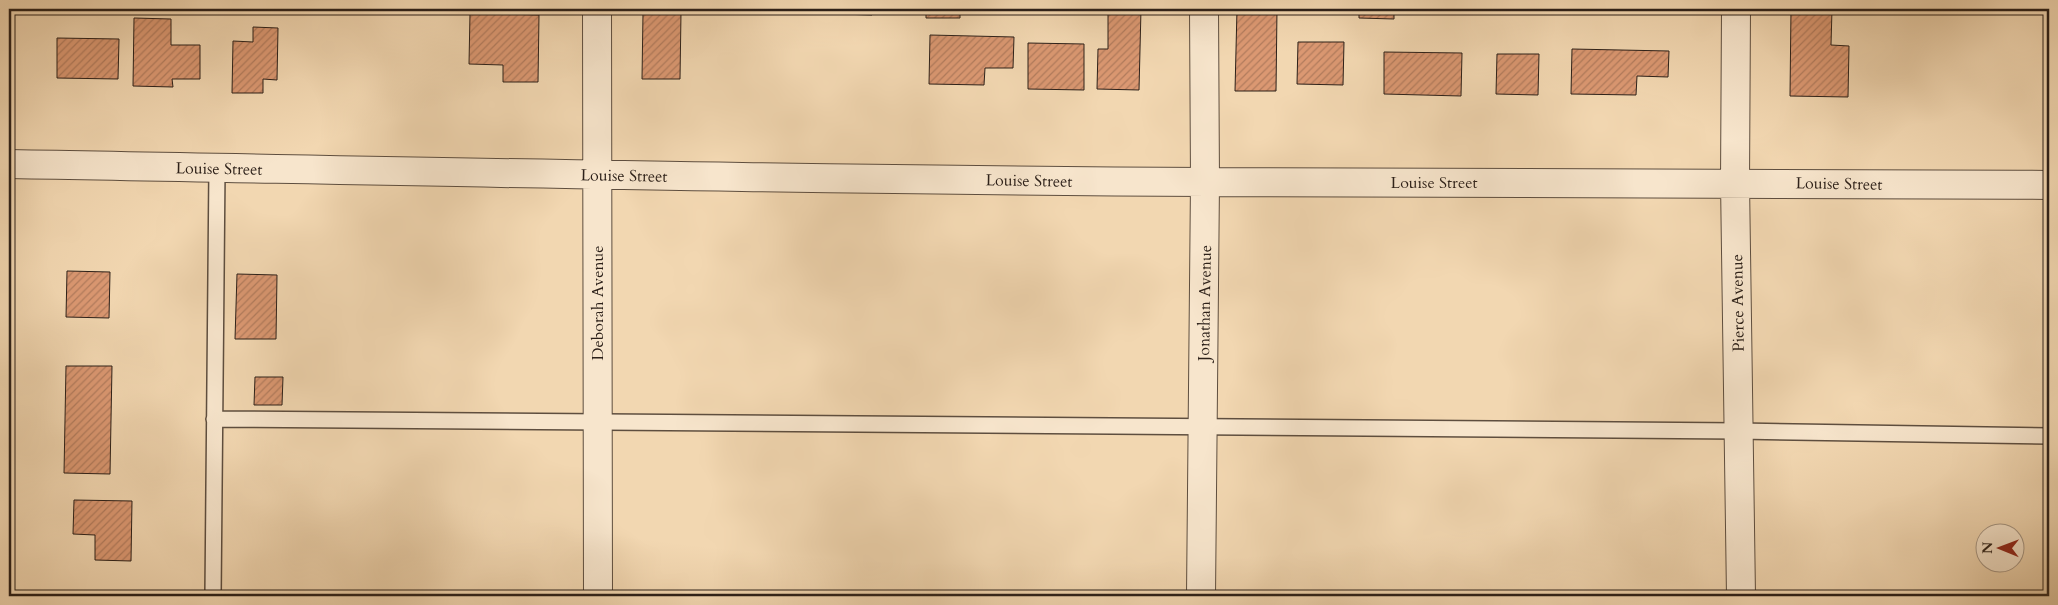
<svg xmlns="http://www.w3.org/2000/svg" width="2058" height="605" font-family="Cardo,serif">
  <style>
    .building { fill: url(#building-hatch); stroke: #2c2019 }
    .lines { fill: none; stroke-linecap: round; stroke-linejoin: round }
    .service-casing { stroke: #5e4e3f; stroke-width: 18 }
    .minor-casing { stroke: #5e4e3f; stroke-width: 30 }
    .service { stroke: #f7e5cc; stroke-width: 15 }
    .minor { stroke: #f7e5cc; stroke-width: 28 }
    .labels { text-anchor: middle; stroke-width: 4; stroke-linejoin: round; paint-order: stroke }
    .street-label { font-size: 16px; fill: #2c2019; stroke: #f7e5cc }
  </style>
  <defs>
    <pattern id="building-hatch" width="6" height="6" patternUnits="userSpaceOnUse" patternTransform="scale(1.25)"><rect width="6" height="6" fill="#db9872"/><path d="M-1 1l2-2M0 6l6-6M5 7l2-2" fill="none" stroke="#b27c5d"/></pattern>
  </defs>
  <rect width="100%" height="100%" fill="#f2d7b1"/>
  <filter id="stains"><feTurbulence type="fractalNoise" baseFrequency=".004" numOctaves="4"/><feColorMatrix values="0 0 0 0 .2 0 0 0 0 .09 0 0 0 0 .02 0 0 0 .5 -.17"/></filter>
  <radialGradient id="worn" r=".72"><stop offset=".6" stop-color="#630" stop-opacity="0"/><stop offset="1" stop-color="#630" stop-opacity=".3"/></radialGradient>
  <!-- building -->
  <path class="building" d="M838,9h34v6l-34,-1z
    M926,9h34v9h-34z
    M1108,9h33l-2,81 -42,-1 1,-40h10z
    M1237,9h40l-1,82h-41z
    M1359,9h35v10l-35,-1z
    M1791,9h41l-1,36 18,1 -1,51 -58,-1z
    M470,13l69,2 -1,67h-35v-17l-34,-1z
    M643,13h38l-1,66h-38z
    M134,18l37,1v26h29v34h-28l1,8 -40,-1z
    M253,27l25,1 -1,52 -14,-1v14h-31l1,-52 20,1z
    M930,35l84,2 -1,31h-28l-1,17 -55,-1z
    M57,38l62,1 -1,40 -61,-1z
    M1298,42h46l-1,43 -46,-1z
    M1028,43l56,1v46l-56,-1z
    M1572,49l97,2 -1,26 -31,-1 -1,19 -65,-1z
    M1384,52l78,1 -1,43 -77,-2z
    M1497,54h42l-1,41 -42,-1z
    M67,271l43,1 -1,46 -43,-1z
    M237,274l40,1 -1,64h-41z
    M66,366h46l-2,108 -46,-1z
    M255,377h28l-1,28h-28z
    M74,500l58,1 -1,60 -36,-1v-25l-22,-1z"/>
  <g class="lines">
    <defs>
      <path id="service" d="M214,419l1525,12 310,5
        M213,596l4,-428"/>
      <path id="minor" d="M597,9l1,587
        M1736,9l-1,173 6,414
        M9,164c400,7 800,16 1199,18 281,1 561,0 841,3
        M1201,596l4,-414 -1,-173"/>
    </defs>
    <!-- service casing -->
    <use href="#service" class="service-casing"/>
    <!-- minor casing -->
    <use href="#minor" class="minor-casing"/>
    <!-- service -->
    <use href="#service" class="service"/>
    <!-- minor -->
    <use href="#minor" class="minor"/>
  </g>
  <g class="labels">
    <!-- street labels -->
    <g class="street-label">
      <text transform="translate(219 168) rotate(1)" y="6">Louise Street</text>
      <text transform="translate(624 175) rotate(1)" y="6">Louise Street</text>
      <text transform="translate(1029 180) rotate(1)" y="6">Louise Street</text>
      <text x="1434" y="188">Louise Street</text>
      <text transform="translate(1839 183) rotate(1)" y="6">Louise Street</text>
      <text transform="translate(597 303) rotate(-90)" y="6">Deborah Avenue</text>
      <text transform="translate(1204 303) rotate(-89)" y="6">Jonathan Avenue</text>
      <text transform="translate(1737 303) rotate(-91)" y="6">Pierce Avenue</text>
    </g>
  </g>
  <!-- margin -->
  <rect width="2058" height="605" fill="none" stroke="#f2d7b1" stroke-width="30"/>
  <rect x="10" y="10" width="2038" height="585" fill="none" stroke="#2c2019" stroke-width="2.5"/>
  <rect x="15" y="15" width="2028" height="575" fill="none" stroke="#2c2019"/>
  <!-- north arrow -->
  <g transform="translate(2000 548) rotate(271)"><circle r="24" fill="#f7e5cc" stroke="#a69684"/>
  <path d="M0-4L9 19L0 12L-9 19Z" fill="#8f2418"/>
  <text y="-8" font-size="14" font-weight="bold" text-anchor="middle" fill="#2c2019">N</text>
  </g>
  <rect width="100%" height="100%" filter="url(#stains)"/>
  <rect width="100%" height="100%" fill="url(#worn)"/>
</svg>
